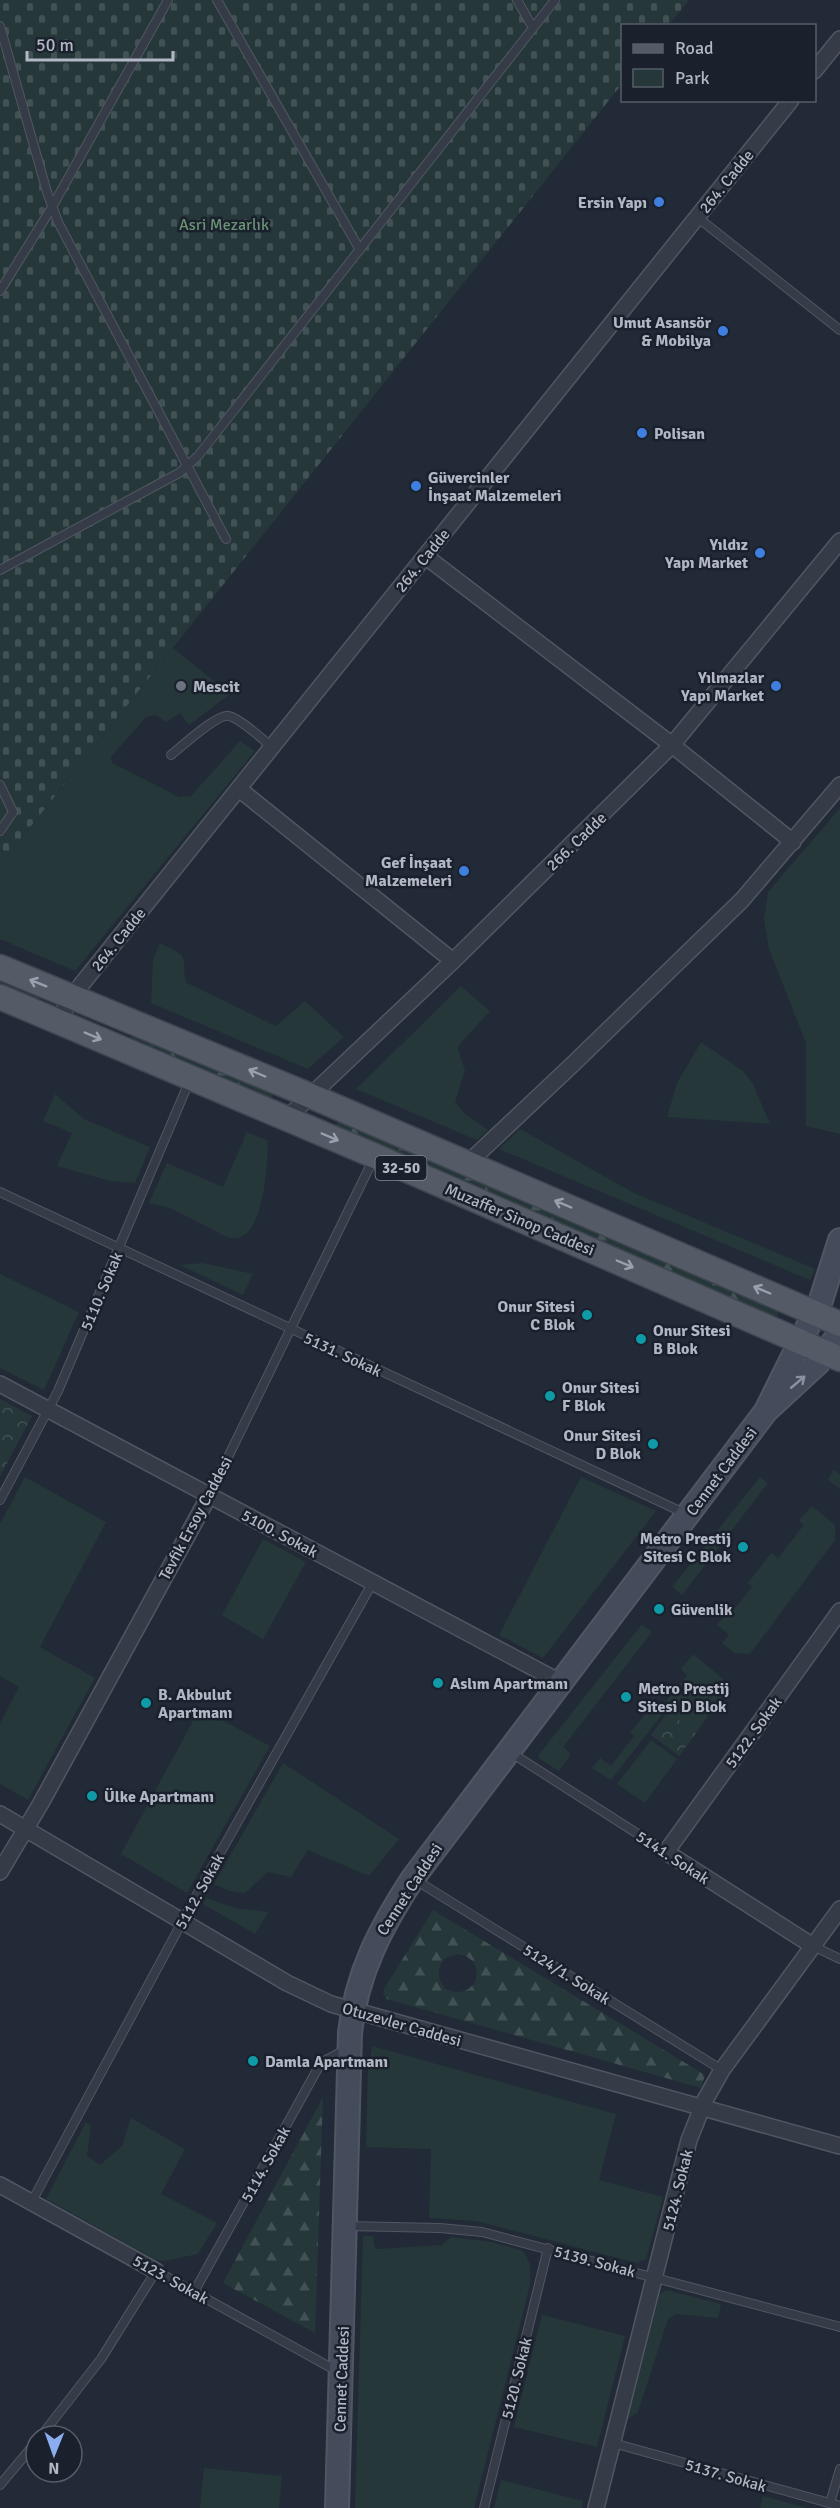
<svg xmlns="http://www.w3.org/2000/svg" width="840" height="2508" font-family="Signika,sans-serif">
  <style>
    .green { fill: #253739 }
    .forest { fill: url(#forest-firs); fill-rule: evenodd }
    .cemetery { fill: url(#cemetery-stones) }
    .park { fill: url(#park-crowns) }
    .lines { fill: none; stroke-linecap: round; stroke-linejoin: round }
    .lane-casing { stroke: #515762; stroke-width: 10 }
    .street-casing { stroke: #515762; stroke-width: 18 }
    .secondary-casing { stroke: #515762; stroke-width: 26 }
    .primary-casing { stroke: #3f4551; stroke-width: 27 }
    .lane { stroke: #363c47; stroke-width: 8 }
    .street { stroke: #363c47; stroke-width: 15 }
    .secondary { stroke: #444b5a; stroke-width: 22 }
    .primary { stroke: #545b67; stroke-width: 24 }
    .oneway { stroke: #9aa0ad }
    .oneway2 { stroke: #8b919f }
    .shop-dot { fill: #3f7fe0; stroke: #1b212c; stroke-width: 2 }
    .worship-dot { fill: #6b7280; stroke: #1b212c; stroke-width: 2 }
    .culture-dot { fill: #0f9aa8; stroke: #1b212c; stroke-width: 2 }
    .labels { text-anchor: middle; stroke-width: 5; stroke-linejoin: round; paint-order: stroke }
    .shield { fill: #1b212c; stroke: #848a96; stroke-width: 1.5 }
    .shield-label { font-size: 15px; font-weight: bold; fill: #b1b7c4 }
    .street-label { font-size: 16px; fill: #b1b7c4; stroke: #1b212c }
    .poi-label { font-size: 16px; font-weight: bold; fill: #b1b7c4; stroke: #1b212c; text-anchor: start }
    .park-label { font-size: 16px; fill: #6a9375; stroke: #1b212c }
  </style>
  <defs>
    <pattern id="forest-firs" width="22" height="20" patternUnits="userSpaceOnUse" patternTransform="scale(1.5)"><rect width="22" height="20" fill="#253739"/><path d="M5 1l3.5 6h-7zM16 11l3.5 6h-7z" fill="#425254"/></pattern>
    <pattern id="cemetery-stones" width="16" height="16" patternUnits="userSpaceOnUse" patternTransform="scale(1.5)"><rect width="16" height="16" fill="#253739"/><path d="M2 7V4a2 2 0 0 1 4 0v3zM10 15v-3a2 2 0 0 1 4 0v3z" fill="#425254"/></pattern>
    <pattern id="park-crowns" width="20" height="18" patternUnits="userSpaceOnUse" patternTransform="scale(1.5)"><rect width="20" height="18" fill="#253739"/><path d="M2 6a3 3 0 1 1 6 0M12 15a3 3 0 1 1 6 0" fill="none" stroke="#425254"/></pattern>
  </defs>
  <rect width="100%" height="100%" fill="#222a37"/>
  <!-- green -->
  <path class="green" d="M173,648l57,46 -41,31 -9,-12 -14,9 -11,-7 -9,2 -35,40 1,6 67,34 12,-1 49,-55 15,10 -180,220 -75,-32v-74z
    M840,808v326l-34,-8v-83l-37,-94 -5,-30 4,-27z
    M160,943c6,4 16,7 21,12 6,7 1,20 6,28l89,43 29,-25 39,36 -36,32 -157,-66 2,-43z
    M461,986l29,25 -31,34 -1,5 7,20 -10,32 10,12 23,16 -11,10 -121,-51z
    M701,1042l42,29 10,13 17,40 -103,-7 10,-34z
    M55,1094l29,25 66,28 -15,36 -25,-2 -53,-15 15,-33 -29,-12z
    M520,1129l114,64 181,76 -5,11 -311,-131z
    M247,1132l21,9c-1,23 -3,108 -41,96l-57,-29 -21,-5 18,-40 56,24z
    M203,1263l50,11 -10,21 -63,-30z
    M0,1274l79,38 -35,78 -44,-22z
    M833,1470l7,4v15l-12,-9z
    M25,1477l81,45 -66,125 55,31 -67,122 -28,-16v-60l19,-37 -19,-11v-152z
    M581,1477l75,34 -113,147 -44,-23z
    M760,1477l8,6 -86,112 -10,-8z
    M812,1506l23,19v15l-85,114 -16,-1 -12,-10 7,-8 -12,-10 8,-10 3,2 24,-30 -4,-4 23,-30 7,5 26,-33 -5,-5z
    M263,1539l43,23 -43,77 -41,-24z
    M642,1624l10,8 -89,115 8,7 -12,17 -22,-14z
    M693,1654l29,24 3,15 -29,40 -31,-22 -54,69 -19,-12 8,-10 11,8 23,-30 -4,-3 24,-30 7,5 26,-33 -6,-6z
    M200,1708l70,38 -83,147 -66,-39z
    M651,1740l26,19 -32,44 -28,-19z
    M283,1763l116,76 -30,37 -61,-26 -17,27 -23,-5 -23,21 -15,-2 -16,-7z
    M206,1898l29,10 33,4 -13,22 -52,-30z
    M372,2046l244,68 -17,66 64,17 -17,62 -9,4 -161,-42 -47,-3 2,-69 -65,-2 2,-77z
    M131,2118l54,31 -24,45 56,29 -19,31 -34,7 -10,-2 -108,-60 40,-77 5,4 -4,30 12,8 3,-1 20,-17z
    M363,2236h10l1,10 3,3 65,-4 9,-8 41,5 31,9 7,13v21l-56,223h-119z
    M666,2290l55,14 -3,14 -42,-4 -8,5 -30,93 -11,8 33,-126z
    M542,2315l83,21 -28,111 -83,-20z
    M204,2468l78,8 -3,32h-79z
    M501,2480l82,21 -1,7h-88z
    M763,2496l44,12h-47z"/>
  <!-- forest -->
  <path class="forest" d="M0,977l39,17 -3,8 -36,-15z
    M133,1032l141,59 -4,10 -140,-60z
    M339,1119l441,191 -4,8 -441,-190z
    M433,1910l272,165 -4,13 -314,-89 -4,-6 1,-4zM456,1954c34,2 23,50 -10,35 -9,-10 -10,-19 -2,-30z
    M323,2097l-8,236 -92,-50z"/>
  <!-- cemetery -->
  <path class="cemetery" d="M0,0h689l-20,25 -47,1v58l-622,781z"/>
  <!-- park -->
  <path class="park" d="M0,1399l32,17 -32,60z
    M668,1712l28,21 -17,23 -28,-21z"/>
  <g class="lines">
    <defs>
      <path id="lane" d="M217,0l143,250
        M517,0l16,28
        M0,26l47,166 11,30 168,317
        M697,217l143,113
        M0,291l52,-84 116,-207
        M0,570l164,-89 15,-8 19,-17 357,-456
        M171,755c10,-8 47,-42 58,-39 12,3 33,23 43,31
        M0,785l13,27 -13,19
        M0,1192l686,322
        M209,1496l164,-336
        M0,1500l58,-109 131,-309
        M510,1752l156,100
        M414,1879l308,191
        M813,1946l27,13
        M31,2203l171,-318 171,-303
        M347,2226l93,2 42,4 358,95
        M194,2292l124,-224 8,-8 19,-10
        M41,2436l60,-77 55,-88 181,100
        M613,2443l227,63
        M0,2485l36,-43
        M830,2503l10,-34
        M484,2508l64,-260"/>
      <path id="street" d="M814,71l26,-32
        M425,556l247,189 121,97
        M239,789l214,172
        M57,1021l24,-36 710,-885
        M286,1119l167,-158 219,-216 168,-204
        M468,1163l105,-99 169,-164 98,-115
        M0,1384l560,298
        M0,1814l287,169 44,21 509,142
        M0,1872l41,-69 168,-307
        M813,1946l-147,-94 174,-241
        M0,2185l156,86
        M596,2508l93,-368 16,-40 17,-30 118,-161"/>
      <path id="secondary" d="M840,1240l-19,60 -55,111 52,-48 22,-30
        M337,2508l13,-475c6,-59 31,-106 63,-155l353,-467"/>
      <path id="primary" d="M0,967l311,129 529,228
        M0,997l375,159 465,203"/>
    </defs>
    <!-- lane casing -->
    <use href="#lane" class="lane-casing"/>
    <!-- street casing -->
    <use href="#street" class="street-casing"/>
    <!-- secondary casing -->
    <use href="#secondary" class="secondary-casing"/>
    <!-- primary casing -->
    <use href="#primary" class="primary-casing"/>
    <!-- lane -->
    <use href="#lane" class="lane"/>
    <!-- street -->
    <use href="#street" class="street"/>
    <!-- secondary -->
    <use href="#secondary" class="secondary"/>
    <!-- primary -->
    <use href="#primary" class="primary"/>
  </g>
  <!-- one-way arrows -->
  <defs><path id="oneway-shaft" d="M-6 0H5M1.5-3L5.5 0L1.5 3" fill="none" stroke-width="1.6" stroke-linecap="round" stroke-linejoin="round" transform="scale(1.5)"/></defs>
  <g class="oneway">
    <use href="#oneway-shaft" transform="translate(38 983) rotate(-158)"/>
    <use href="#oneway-shaft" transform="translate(93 1036) rotate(23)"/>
    <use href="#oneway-shaft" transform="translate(257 1073) rotate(-157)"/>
    <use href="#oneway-shaft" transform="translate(330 1137) rotate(23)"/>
    <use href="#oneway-shaft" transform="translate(563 1204) rotate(-157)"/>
    <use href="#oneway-shaft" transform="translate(625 1264) rotate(23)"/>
    <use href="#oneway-shaft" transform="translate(762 1290) rotate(-157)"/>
  </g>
  <use class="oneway2" href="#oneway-shaft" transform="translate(798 1382) rotate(-40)"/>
  <!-- markers -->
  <g class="shop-dot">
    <circle cx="659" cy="202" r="6"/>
    <circle cx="723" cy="331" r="6"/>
    <circle cx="642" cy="433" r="6"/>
    <circle cx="416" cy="486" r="6"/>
    <circle cx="760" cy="553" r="6"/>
    <circle cx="776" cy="686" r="6"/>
    <circle cx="464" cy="871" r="6"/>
  </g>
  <circle class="worship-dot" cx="181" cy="686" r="6"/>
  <g class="culture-dot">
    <circle cx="587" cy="1315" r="6"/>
    <circle cx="641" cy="1339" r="6"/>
    <circle cx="550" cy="1396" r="6"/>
    <circle cx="653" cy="1444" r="6"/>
    <circle cx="743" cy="1547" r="6"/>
    <circle cx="659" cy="1609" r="6"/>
    <circle cx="438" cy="1683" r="6"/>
    <circle cx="626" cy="1697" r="6"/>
    <circle cx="146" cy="1703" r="6"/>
    <circle cx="92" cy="1796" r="6"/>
    <circle cx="253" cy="2061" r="6"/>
  </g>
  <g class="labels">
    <!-- shield labels -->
    <rect class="shield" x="375.5" y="1156" width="51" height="24" rx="4.5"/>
    <g class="shield-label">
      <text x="401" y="1173">32-50</text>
    </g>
    <!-- street labels -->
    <g class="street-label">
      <text transform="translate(726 181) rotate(-51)" y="6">264. Cadde</text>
      <text transform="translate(422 560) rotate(-51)" y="6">264. Cadde</text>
      <text transform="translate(576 841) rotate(-44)" y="6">266. Cadde</text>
      <text transform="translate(118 939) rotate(-51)" y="6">264. Cadde</text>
      <text transform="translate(520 1219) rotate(23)" y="6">Muzaffer Sinop Caddesi</text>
      <text transform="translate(101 1291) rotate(-67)" y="6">5110. Sokak</text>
      <text transform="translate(343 1354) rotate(25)" y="6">5131. Sokak</text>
      <text transform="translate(721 1471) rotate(-53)" y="6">Cennet Caddesi</text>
      <text transform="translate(195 1518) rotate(-62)" y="6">Tevfik Ersoy Caddesi</text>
      <text transform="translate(280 1533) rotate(28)" y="6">5100. Sokak</text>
      <text transform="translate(753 1732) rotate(-54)" y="6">5122. Sokak</text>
      <text transform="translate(673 1857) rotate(33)" y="6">5141. Sokak</text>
      <text transform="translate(409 1889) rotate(-57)" y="6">Cennet Caddesi</text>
      <text transform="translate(199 1891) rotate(-61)" y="6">5112. Sokak</text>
      <text transform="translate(567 1974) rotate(32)" y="6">5124/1. Sokak</text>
      <text transform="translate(402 2024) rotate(16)" y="6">Otuzevler Caddesi</text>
      <text transform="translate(265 2164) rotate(-61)" y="6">5114. Sokak</text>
      <text transform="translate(677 2190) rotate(-76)" y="6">5124. Sokak</text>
      <text transform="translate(595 2261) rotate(15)" y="6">5139. Sokak</text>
      <text transform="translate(171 2279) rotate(29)" y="6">5123. Sokak</text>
      <text transform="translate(516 2378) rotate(-76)" y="6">5120. Sokak</text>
      <text transform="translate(341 2379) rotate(-88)" y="6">Cennet Caddesi</text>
      <text transform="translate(726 2475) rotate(16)" y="6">5137. Sokak</text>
    </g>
    <!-- poi labels -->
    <g class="poi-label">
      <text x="647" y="208" text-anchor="end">Ersin Yapı</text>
      <text x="711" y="328" text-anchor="end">Umut Asansör<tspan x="711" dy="18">&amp; Mobilya</tspan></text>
      <text x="654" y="439">Polisan</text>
      <text x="428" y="483">Güvercinler<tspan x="428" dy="18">İnşaat Malzemeleri</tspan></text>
      <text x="748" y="550" text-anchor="end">Yıldız<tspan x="748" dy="18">Yapı Market</tspan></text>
      <text x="764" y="683" text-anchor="end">Yılmazlar<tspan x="764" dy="18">Yapı Market</tspan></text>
      <text x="193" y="692">Mescit</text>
      <text x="452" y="868" text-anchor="end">Gef İnşaat<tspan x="452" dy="18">Malzemeleri</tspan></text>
      <text x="575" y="1312" text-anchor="end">Onur Sitesi<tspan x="575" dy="18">C Blok</tspan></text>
      <text x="653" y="1336">Onur Sitesi<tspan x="653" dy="18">B Blok</tspan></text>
      <text x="562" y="1393">Onur Sitesi<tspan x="562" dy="18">F Blok</tspan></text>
      <text x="641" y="1441" text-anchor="end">Onur Sitesi<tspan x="641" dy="18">D Blok</tspan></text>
      <text x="731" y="1544" text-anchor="end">Metro Prestij<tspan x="731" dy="18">Sitesi C Blok</tspan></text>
      <text x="671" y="1615">Güvenlik</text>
      <text x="450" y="1689">Aslım Apartmanı</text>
      <text x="638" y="1694">Metro Prestij<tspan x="638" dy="18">Sitesi D Blok</tspan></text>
      <text x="158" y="1700">B. Akbulut<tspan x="158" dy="18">Apartmanı</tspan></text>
      <text x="104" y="1802">Ülke Apartmanı</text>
      <text x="265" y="2067">Damla Apartmanı</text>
    </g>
    <!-- park labels -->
    <g class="park-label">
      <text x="224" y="230">Asri Mezarlık</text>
    </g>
  </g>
  <!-- legend -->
  <rect x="621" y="24" width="195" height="78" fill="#1b212c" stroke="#575d69" stroke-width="1.5"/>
  <rect x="633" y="44" width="30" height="9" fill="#545b67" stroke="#575d69" stroke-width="1.5"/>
  <text x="675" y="54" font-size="18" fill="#b1b7c4">Road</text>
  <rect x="633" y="69" width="30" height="18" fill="#253739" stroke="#575d69" stroke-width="1.5"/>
  <text x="675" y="84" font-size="18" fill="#b1b7c4">Park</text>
  <!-- north arrow -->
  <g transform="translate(54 2454) rotate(181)"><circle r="28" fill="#1b212c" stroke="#575d69" stroke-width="1.5"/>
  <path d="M0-4.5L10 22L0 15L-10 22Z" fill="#8aadef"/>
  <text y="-9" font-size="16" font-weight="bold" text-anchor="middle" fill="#b1b7c4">N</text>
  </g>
  <!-- scale -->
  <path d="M27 51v9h146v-9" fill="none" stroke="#b1b7c4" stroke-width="3"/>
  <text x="36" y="51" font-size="18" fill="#b1b7c4" stroke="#1b212c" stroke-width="4.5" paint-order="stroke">50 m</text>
</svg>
